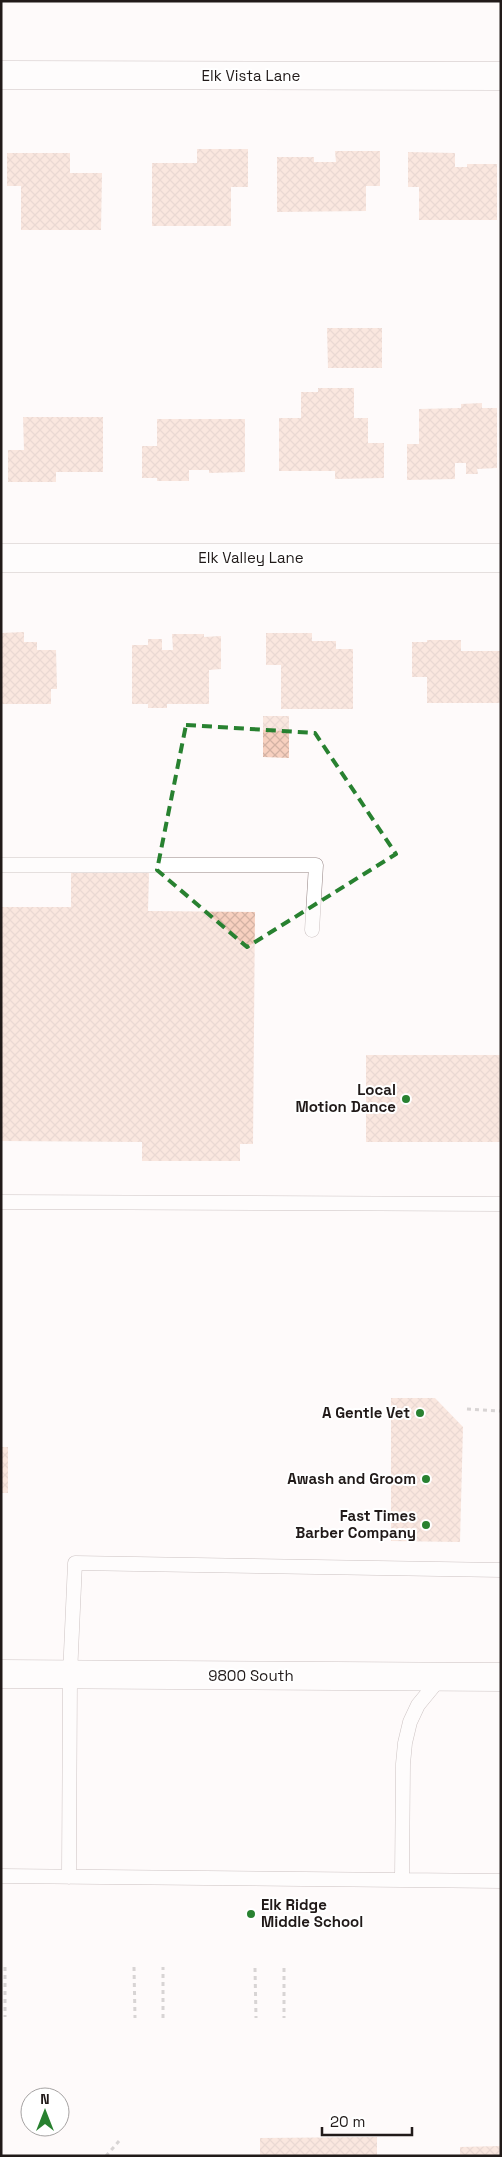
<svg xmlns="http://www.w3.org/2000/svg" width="502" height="2157" font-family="'Space Grotesk',sans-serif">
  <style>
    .building { fill: url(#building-cross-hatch) }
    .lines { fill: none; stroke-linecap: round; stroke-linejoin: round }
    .service-casing { stroke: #928180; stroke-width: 15 }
    .minor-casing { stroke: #928180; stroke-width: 29 }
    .secondary-casing { stroke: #928180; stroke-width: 29 }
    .path { stroke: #aca7a7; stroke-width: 3; stroke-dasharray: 4 4; stroke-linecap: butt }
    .service { stroke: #fff; stroke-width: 14 }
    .minor { stroke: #fff; stroke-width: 28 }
    .secondary { stroke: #fff; stroke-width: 28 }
    .marked { fill: none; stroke: #288130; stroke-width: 4; stroke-dasharray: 10 6; stroke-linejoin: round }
    .poi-dot { fill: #288130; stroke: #fff; stroke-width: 2 }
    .labels { text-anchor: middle; stroke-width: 4; stroke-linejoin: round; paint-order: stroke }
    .street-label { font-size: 15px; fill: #211a19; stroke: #fff }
    .poi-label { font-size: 15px; font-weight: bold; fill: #211a19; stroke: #fff; text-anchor: end }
  </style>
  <defs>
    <pattern id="building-cross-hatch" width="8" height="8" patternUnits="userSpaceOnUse" patternTransform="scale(1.25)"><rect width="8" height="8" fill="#f7d0bf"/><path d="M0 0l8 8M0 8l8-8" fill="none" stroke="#d3b2a4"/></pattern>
  </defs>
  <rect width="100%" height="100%" fill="#fefafa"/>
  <!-- building -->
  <path class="building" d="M197,149h51v38h-17v39h-79v-63h45z
    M335,151h45v35h-14v25l-89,1v-55h37v5h22z
    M408,152l47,1v14h12v-3h30v56h-78v-33h-11z
    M7,153h63v20h32l-1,57h-80v-44h-14z
    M327,328h55v40h-54z
    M318,388h36v30h14v25h16v35l-49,1v-8h-56v-53h22v-26h17z
    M482,403v5h15v60l-20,1 1,5h-12v-11h-11v16l-48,1v-36h12v-35l42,-1v-4z
    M23,417h80v55h-47v10h-48v-32h16z
    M157,419h88v53l-36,1v-3h-20v11h-32v-3h-15v-32h15z
    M24,632v10h13v8h19l1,39h-6v15h-50v-71z
    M266,633h46v8h24v8h17v60h-72v-44h-15z
    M172,634h32v3l17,-1v33l-12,1v34h-42v4h-19v-4h-16v-59h16v-6h14v11h11z
    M427,640h34v11h40v52h-74v-26h-15v-35h15z
    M263,716h26v42l-26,-1z
    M71,873h78l-1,38 107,1 -2,232h-13v17h-98v-19l-141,-1v-234h70z
    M366,1055h135v87h-135z
    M391,1398h44l28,29 -3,115 -69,-1z
    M1,1447h7v46h-7z
    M377,2137v19h-117v-18z
    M501,2146v10h-41v-9z"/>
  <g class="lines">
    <defs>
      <path id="service" d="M1,865h315l-4,65
        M1,1202l500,2
        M1,1876l500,5
        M69,1877l1,-202 5,-112 426,7
        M402,1880l1,-116 2,-21 5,-21 8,-17 23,-28"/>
      <path id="minor" d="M1,75l500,1
        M1,558h500"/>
      <path id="secondary" d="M1,1674l500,3"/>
    </defs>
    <!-- service casing -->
    <use href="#service" class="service-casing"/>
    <!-- minor casing -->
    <use href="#minor" class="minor-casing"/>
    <!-- secondary casing -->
    <use href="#secondary" class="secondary-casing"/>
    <!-- path -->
    <path class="path" d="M467,1409l34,2
      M5,1967v50
      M134,1967l1,51
      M255,1968l1,50
      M284,1968v50
      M163,2018v-51
      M106,2156l13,-15"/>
    <!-- service -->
    <use href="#service" class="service"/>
    <!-- minor -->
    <use href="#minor" class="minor"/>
    <!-- secondary -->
    <use href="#secondary" class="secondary"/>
  </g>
  <!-- marked area -->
  <path d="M0 0H502V2157H0ZM186,725l129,8 81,121 -149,93 -90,-77z" fill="#fefafa" fill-opacity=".55" fill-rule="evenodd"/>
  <path class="marked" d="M186,725l129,8 81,121 -149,93 -90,-77z"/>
  <!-- markers -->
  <g class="poi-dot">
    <circle cx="406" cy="1099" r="5"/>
    <circle cx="420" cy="1413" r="5"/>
    <circle cx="426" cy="1479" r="5"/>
    <circle cx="426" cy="1525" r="5"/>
    <circle cx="251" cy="1914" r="5"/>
  </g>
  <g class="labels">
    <!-- street labels -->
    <g class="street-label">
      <text x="251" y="81">Elk Vista Lane</text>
      <text x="251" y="563">Elk Valley Lane</text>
      <text x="251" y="1681">9800 South</text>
    </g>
    <!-- poi labels -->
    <g class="poi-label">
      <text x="396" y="1095">Local<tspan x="396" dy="17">Motion Dance</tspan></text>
      <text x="410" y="1418">A Gentle Vet</text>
      <text x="416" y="1484">Awash and Groom</text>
      <text x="416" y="1521">Fast Times<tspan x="416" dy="17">Barber Company</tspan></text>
      <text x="261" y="1910" text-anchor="start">Elk Ridge<tspan x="261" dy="17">Middle School</tspan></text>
    </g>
  </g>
  <!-- border -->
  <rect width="502" height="2157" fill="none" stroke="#211a19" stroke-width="5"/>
  <!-- north arrow -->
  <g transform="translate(45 2112)"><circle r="24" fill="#ffffff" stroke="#a6a3a3"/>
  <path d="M0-4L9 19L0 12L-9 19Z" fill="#288130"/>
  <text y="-8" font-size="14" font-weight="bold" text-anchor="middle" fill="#211a19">N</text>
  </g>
  <!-- scale -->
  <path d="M322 2127v8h90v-8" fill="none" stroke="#211a19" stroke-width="2.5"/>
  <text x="330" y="2127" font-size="15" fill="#211a19" stroke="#ffffff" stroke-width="4" paint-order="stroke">20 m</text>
</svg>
